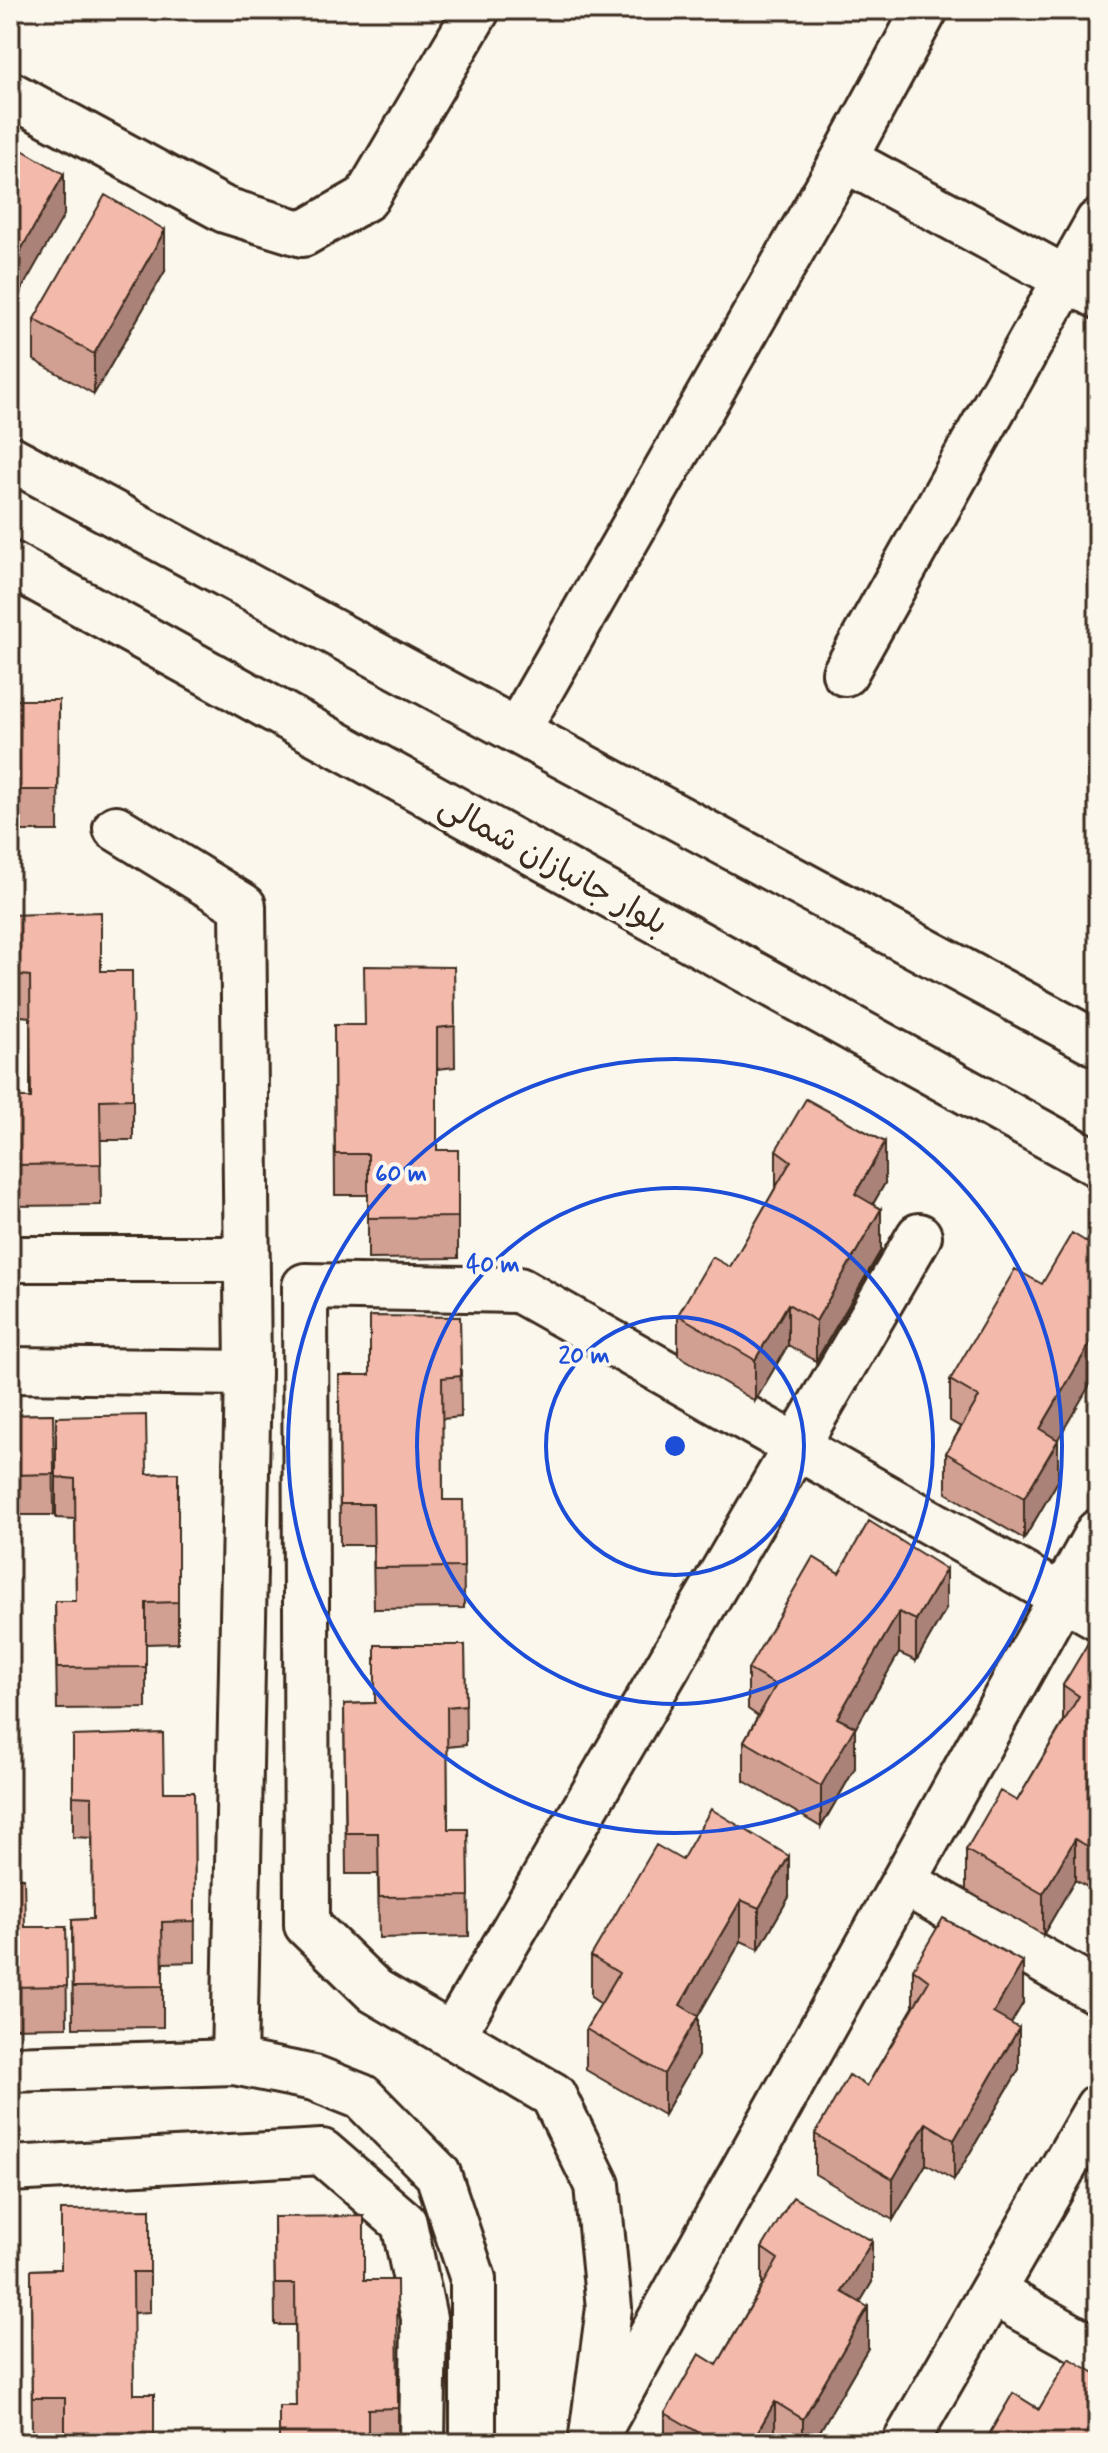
<svg xmlns="http://www.w3.org/2000/svg" width="1108" height="2453" font-family="Mynerve,'Playpen Sans Arabic',sans-serif">
  <style>
    .lines { fill: none; stroke-linecap: round; stroke-linejoin: round }
    .minor-casing { stroke: #3b2a1e; stroke-width: 50 }
    .major-casing { stroke: #3b2a1e; stroke-width: 50 }
    .minor { stroke: #fbf7ec; stroke-width: 44 }
    .major { stroke: #fbf7ec; stroke-width: 44 }
    .wall { fill: #d1a093; stroke: #3b2a1e; stroke-width: 2 }
    .shaded-wall { fill: #aa8278; stroke: #3b2a1e; stroke-width: 2 }
    .building { fill: #f3baab; stroke: #3b2a1e; stroke-width: 2 }
    .ring { fill: none; stroke: #1d4ed8; stroke-width: 4 }
    .labels { text-anchor: middle; stroke-width: 8; stroke-linejoin: round; paint-order: stroke }
    .street-label { font-size: 32px; fill: #3b2a1e; stroke: #fbf7ec }
    .centre { fill: #1d4ed8; stroke: #fbf7ec; stroke-width: 4 }
    .ring-label { font-size: 24px; text-anchor: middle; font-weight: bold; fill: #1d4ed8; stroke: #fbf7ec; stroke-width: 8; stroke-linejoin: round; paint-order: stroke }
  </style>
  <rect width="100%" height="100%" fill="#fbf7ec"/>
  <filter id="ink" filterUnits="userSpaceOnUse"><feTurbulence type="fractalNoise" baseFrequency=".0125" numOctaves="2"/><feDisplacementMap in="SourceGraphic" scale="16" xChannelSelector="R" yChannelSelector="G"/><feConvolveMatrix kernelMatrix="1 2 1 2 8 2 1 2 1" color-interpolation-filters="sRGB"/></filter>
  <g filter="url(#ink)">
    <g class="lines">
      <defs>
        <path id="minor" d="M10,94l215,116 78,24 63,-36 111,-188
          M844,159l254,137
          M845,673l253,-451
          M517,731l327,-572 81,-149
          M116,828l127,78 5,467 -14,689
          M10,1259h237
          M10,1370l238,3
          M904,1882l194,110
          M452,2036l-77,-45 -68,-66 -2,-639 214,4 579,327
          M10,2069l224,-7 80,16 48,19 76,77 35,105v164
          M10,2169l312,-17 82,71 20,95 -2,125
          M992,2292l106,59
          M603,2423l495,-891
          M591,2443l18,-135 -12,-123 -44,-90 -101,-59 467,-800
          M905,2443l193,-336"/>
        <path id="major" d="M10,458l1088,586
          M10,564l1088,600"/>
      </defs>
      <!-- minor casing -->
      <use href="#minor" class="minor-casing"/>
      <!-- major casing -->
      <use href="#major" class="major-casing"/>
      <!-- minor -->
      <use href="#minor" class="minor"/>
      <!-- major -->
      <use href="#major" class="major"/>
    </g>
    <!-- wall -->
    <path class="wall" d="M165,271l-71,123 -60,-34v-41z
      M10,700h49l-1,131h-48z
      M10,915l91,56 32,128v41h-33l1,65 -90,1 -1,-108h20v-81l-19,-2z
      M454,967l1,100 -18,2v81h21v108l-90,1v-64h-33l-1,-170h30z
      M776,1150l109,33 -12,21 8,46 -65,111 -28,-16 -33,56 -77,-46v-40l52,-48 46,-80z
      M460,1317l1,100 -19,2 1,81h20l1,108 -90,1 -1,-64h-33l-1,-170h31z
      M950,1380l108,60v41l-34,58 -78,-46v-40l15,-26 -11,-6z
      M53,1414l1,101h-41v49h-3v-149z
      M56,1417l91,57 31,-1v170l-32,1v64l-89,1 -2,-108h21l-1,-82 -19,-1z
      M839,1573l107,36 -30,52 -17,-8 -44,76v39l-34,59 -77,-46v-40l14,-25 -10,-7v-40z
      M1098,1636v257l-23,-13 -32,55 -77,-45v-40l51,-49 46,-79v-37z
      M465,1645l1,100 -19,2 1,82h20l1,107 -90,2 -1,-64h-32l-2,-170 31,-1z
      M73,1736l91,56h30l1,170 -32,1v64l-90,1 -1,-108 21,-1 -1,-81 -19,-1z
      M682,1860l107,37 -30,52 -18,-8 -43,75v40l-34,59 -78,-45v-41l15,-25 -10,-7v-41z
      M10,1878l15,49h41l1,100 -57,1z
      M913,1969l110,34 -13,21 9,45 -65,111 -28,-16 -33,56 -78,-46v-40l52,-48 46,-79z
      M150,2209v103l-16,1 -69,125 -33,1 -1,-169 30,-1z
      M274,2217l90,63 34,128v35h-119l17,-37 -1,-81h-20z
      M762,2248l110,34 -12,20 8,46 -55,95h-148v-30l52,-48 45,-79z"/>
    <!-- shaded-wall -->
    <path class="shaded-wall" d="M64,174v41l-54,95v-41z
      M165,230v41l-71,123v-40z
      M885,1142v41l-30,52v-41z
      M881,1209v41l-65,111v-40z
      M788,1304v41l-33,56v-41z
      M1098,1330v41l-58,99v-41z
      M1058,1440v41l-34,58v-41z
      M946,1569v40l-30,52v-41z
      M899,1612v41l-44,76v39l-34,59v-41l16,-68z
      M1075,1839v41l-32,55v-41z
      M789,1856v41l-30,52v-41z
      M741,1900v41l-43,75v40l-34,59v-41l16,-69z
      M1023,1962v41l-30,51v-41z
      M1019,2028v41l-65,111v-40z
      M926,2123v41l-33,56v-41z
      M872,2241v41l-30,51v-41z
      M868,2307v41l-55,95h-10v-24z
      M775,2402v41h-24z"/>
    <!-- building -->
    <path class="building" d="M10,143l54,31 -54,95z
      M105,195l60,35 -71,124 -60,-35z
      M10,700h49l-1,90h-48z
      M101,912v59h31l1,128 -33,1 1,64 -90,1 -1,-67h21l-1,-122 -19,-2 -1,-59z
      M364,966l90,1 1,59 -18,2v122h21v67l-90,1v-64h-33l-1,-129h31z
      M806,1099l79,43 -30,52 26,15 -65,112 -28,-17 -33,56 -77,-45 34,-58 18,10 61,-106 -15,-11z
      M1072,1233l26,16v81l-58,99 18,11 -34,58 -78,-45 33,-56 -29,-17 65,-111 27,15z
      M370,1316l90,1 1,59 -19,2 1,122h20l1,67 -90,1 -1,-64h-33l-1,-129h31z
      M53,1414l1,60 -41,1v48h-3v-108z
      M146,1415l1,59 31,-1v129l-32,1v64l-89,1 -2,-67h21l-1,-122 -19,-2v-60z
      M869,1521l77,48 -30,51 -17,-8 -62,106 18,9 -34,59 -77,-45 32,-56 -28,-16 65,-112 26,16z
      M1094,1633l4,3v216l-23,-13 -32,55 -77,-44 34,-59 17,10 62,-105 -16,-11z
      M375,1645h90l1,60 -19,2 1,122h20l1,67 -90,1 -1,-64h-32l-2,-129 31,-1z
      M163,1733l1,59h30l1,129 -33,1 1,64 -90,1 -1,-67 21,-1 -1,-122 -19,-1v-60z
      M711,1809l78,47 -30,52 -18,-8 -61,105 18,11 -34,58 -78,-45 33,-56 -28,-17 65,-111 26,15z
      M10,1878h14l1,49h41l1,59 -57,1z
      M943,1918l80,44 -30,51 26,15 -65,112 -28,-17 -33,56 -78,-45 34,-59 18,11 62,-105 -16,-12z
      M793,2197l79,44 -30,51 26,15 -65,112 -28,-17 -24,41h-34l-52,-30 34,-59 18,11 61,-106 -16,-11z
      M150,2209v63h-17l1,122h20v49h-89v-45h-33l-1,-128 30,-1v-59z
      M364,2216v64h33l1,128 -30,1v34h-89v-37h17l-1,-122h-20l-1,-67z
      M1069,2358l29,17v68h-114l29,-50 26,16z"/>
  </g>
  <!-- distance rings -->
  <g class="ring">
    <circle cx="675" cy="1446" r="129"/>
    <circle cx="675" cy="1446" r="258"/>
    <circle cx="675" cy="1446" r="387"/>
  </g>
  <g class="labels">
    <!-- street labels -->
    <g class="street-label">
      <text transform="translate(554 864) rotate(29)" y="11">بلوار جانبازان شمالی</text>
    </g>
  </g>
  <circle cx="675" cy="1446" r="12" class="centre"/>
  <g class="ring-label">
    <text x="401" y="1181">60 m</text>
    <text x="493" y="1272">40 m</text>
    <text x="584" y="1363">20 m</text>
  </g>
  <!-- margin -->
  <rect width="1108" height="2453" fill="none" stroke="#fbf7ec" stroke-width="40"/>
  <rect x="20" y="20" width="1068" height="2413" fill="none" stroke="#3b2a1e" stroke-width="3" filter="url(#ink)"/>
</svg>
